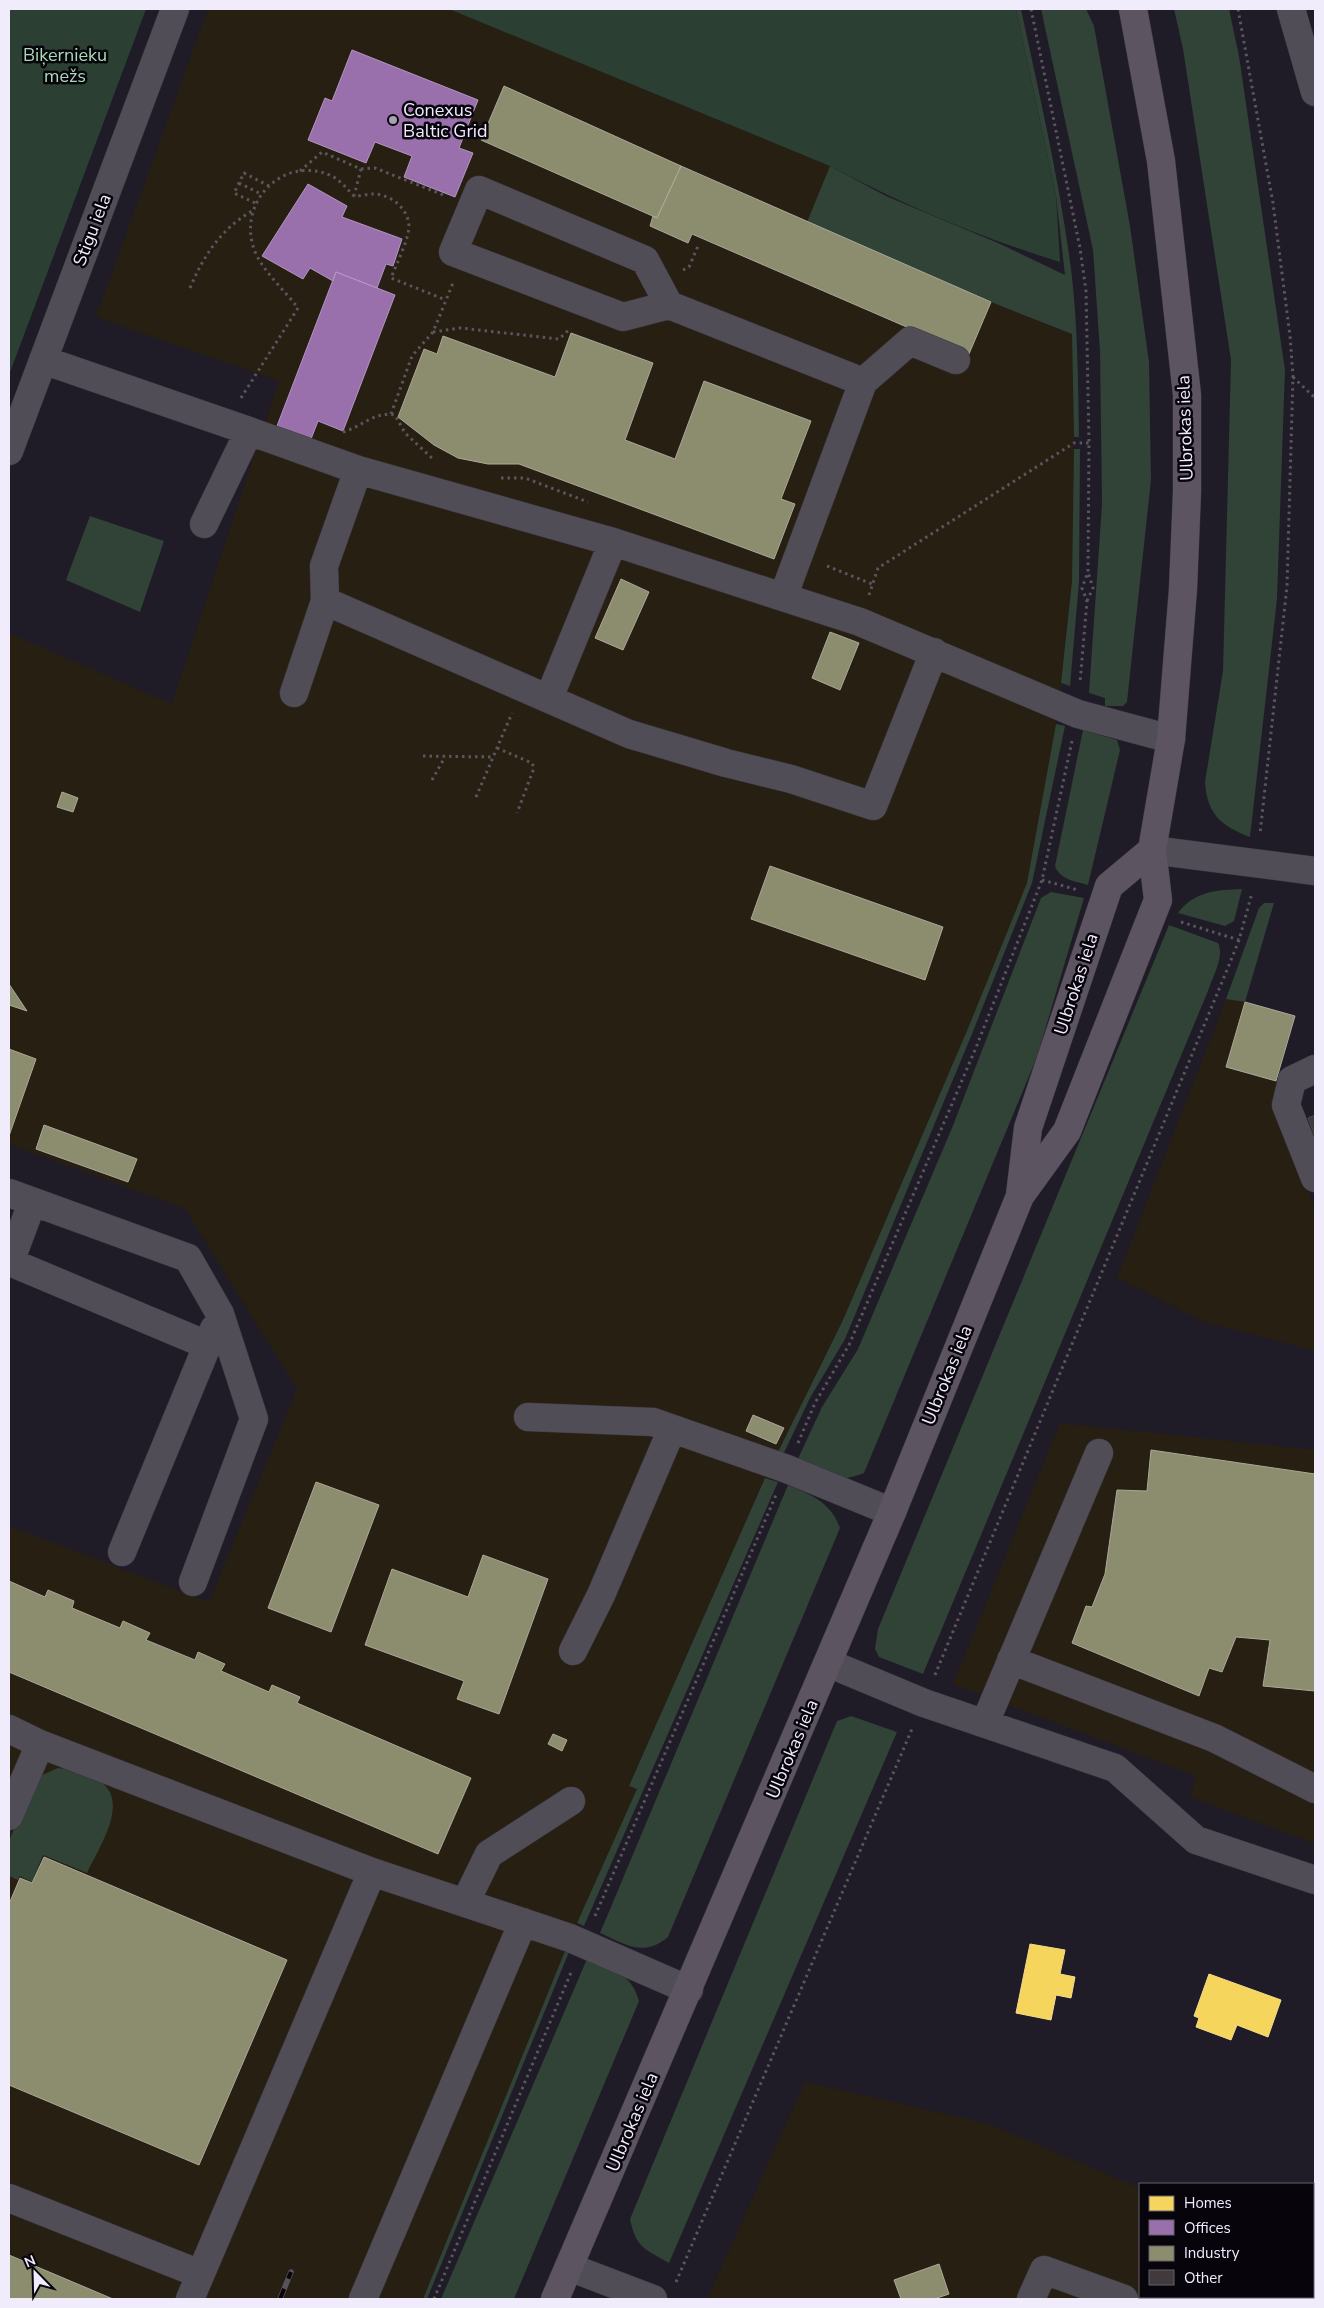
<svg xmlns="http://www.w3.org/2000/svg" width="1324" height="2308" font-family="'Nunito Sans',sans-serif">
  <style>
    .industrial { fill: #281f13 }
    .green { fill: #314237 }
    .forest { fill: #2b4033 }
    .homes { fill: #f6d55c; stroke: #f4dc8c }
    .offices { fill: #9970ab; stroke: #b395c3 }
    .industry { fill: #8c8c6e; stroke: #aaa999 }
    .building { fill: #413a3d; stroke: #4d4648 }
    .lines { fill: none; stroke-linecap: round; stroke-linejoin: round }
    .minor-casing { stroke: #3b3842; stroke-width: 29 }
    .major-casing { stroke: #3b3842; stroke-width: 29 }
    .path { stroke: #59565e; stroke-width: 3; stroke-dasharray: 2.5 4; stroke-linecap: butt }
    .minor { stroke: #504d57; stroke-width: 28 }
    .major { stroke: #5d5462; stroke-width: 28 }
    .rail-casing { stroke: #57545e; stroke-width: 5.5 }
    .rail { stroke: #07040c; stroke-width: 4; stroke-dasharray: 11; stroke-linecap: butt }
    .poi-dot { fill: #a8a3b1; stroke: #07040c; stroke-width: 2 }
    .labels { text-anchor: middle; stroke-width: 5; stroke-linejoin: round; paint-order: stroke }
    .park-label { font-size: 18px; fill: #a8dbb8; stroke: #07040c }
    .poi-label { font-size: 18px; fill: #f1ecfc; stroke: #07040c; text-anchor: start }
    .street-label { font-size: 18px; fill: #f1ecfc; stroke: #07040c }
  </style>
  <rect width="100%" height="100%" fill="#1f1b27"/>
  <!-- industrial -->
  <path class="industrial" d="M208,9h241l381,157 -23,56 184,80 81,32 2,115 -2,132 -16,143 -29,159 -58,143 -126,294 -78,158 -136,307 9,4 -68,149 -147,361h-414v-773l200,76 88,-213 -112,-180 -176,-65v-511l163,71 107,-323 -183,-64z
    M1226,999l19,3 -19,65 50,14 -2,17 41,111v142l-113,-30 -85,-43z
    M1060,1423l255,27v394l-124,-47 5,-21 -243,-92z
    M805,2082l184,42 151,64v109h173v-36l2,1v37h-608z"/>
  <!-- green -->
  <path class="green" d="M1016,9h5c19,89 40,178 51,268 6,53 6,107 7,160h-5l-2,-103 -81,-32 -184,-80 23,-56 56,30 112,47 67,32 -9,-79z
    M1041,9h45l8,17 36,200 19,136 2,118 -24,222 -4,4h-18v-8l-16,-5 13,-189 -2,-153 -7,-101z
    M1174,9h55l10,47 46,314 -8,229 -27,238c-29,-11 -43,-23 -45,-55l18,-111 8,-311 -48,-311z
    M1074,449h6l-1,133 -9,104 -9,-3 11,-102z
    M90,516l74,25 -24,71 -74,-32z
    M1056,724l9,2 -33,157 -60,151 -127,305 -35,59 -28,59 -5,-3 66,-134 126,-294 58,-143z
    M1083,730l34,10 3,10 -32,135c-13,-4 -28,-5 -33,-19z
    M1242,889l-8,32 -9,5 -47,-13c16,-22 39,-23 64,-24z
    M1051,892l33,6 -47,159 -173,416c-32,12 -39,3 -68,-10l26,-56 36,-58 94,-221 89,-230z
    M1264,903h10l-29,99 -19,-3 33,-91z
    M1169,925l49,18c7,13 -6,35 -10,48l-285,683 -44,-17 -4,-8 3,-20z
    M765,1478l13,4 -194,444 -7,-3 60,-134 -8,-3z
    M788,1485c23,10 43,17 52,43l-172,409c-25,21 -43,7 -68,-4z
    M851,1716l46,16 -228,531c-24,-14 -33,-15 -39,-44l207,-498z
    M58,1768c10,1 19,4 29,8 4,2 11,3 14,6 29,21 -3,67 -14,91l-44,-18 -11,27 -12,-6 -2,4 -9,-4v-35l25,-60 8,-6z
    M565,1951l4,1 -142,347h-4z
    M587,1959c26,12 44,13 52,42l-125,298h-73z"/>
  <!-- forest -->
  <path class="forest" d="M9,9h137l-137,366z
    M449,9h567l40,187 4,66c-81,-25 -155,-56 -230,-96z"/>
  <!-- homes -->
  <path class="homes" d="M1030,1944l35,6 -5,24 15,3 -4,21 -15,-3 -5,25 -35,-7z
    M1209,1974l72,26 -13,37 -31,-12 -6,15 -35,-13 3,-9 -5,-2z"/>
  <!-- offices -->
  <path class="offices" d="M352,50l126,50 -19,48 14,5 -18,44 -51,-20 8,-21 -37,-14 -9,21 -58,-23 17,-42 7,3z
    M308,184l39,22 -5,11 60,22 -9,27 -7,-2 -9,24 -41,-16 -3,9 -23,-13 -7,11 -41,-23z
    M336,272l59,23 -52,136 -25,-10 -7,18 -34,-13z"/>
  <!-- industry -->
  <path class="industry" d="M504,86l177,80 -24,52 -176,-78z
    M681,166l310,136 -22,52 -277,-120 -4,9 -38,-17 3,-10 4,2z
    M571,333l82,30 -28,77 50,19 29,-78 107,40 -30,78 14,5 -21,55 -255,-95h-31l-30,-6 -24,-13 -36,-28 26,-68 13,5 6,-18 112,41z
    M621,579l28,13 -26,58 -28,-12z
    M830,632l29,11 -19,47 -28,-12z
    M62,792l16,6 -5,14 -16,-5z
    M770,866l173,61 -18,53 -174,-61z
    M9,984l18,27 -18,-6z
    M1245,1002l50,14 -19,65 -50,-14z
    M9,1049l27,10 -27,77z
    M44,1125l93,34 -9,23 -92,-33z
    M753,1415l31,13 -8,16 -30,-13z
    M1151,1450l164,24v217l-52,-5 7,-46 -34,-3 -14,35 -13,-4 -10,28 -127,-53 14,-37 6,1 13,-33 12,-84 30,1z
    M316,1482l63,23 -48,127 -63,-24z
    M483,1555l65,24 -49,135 -42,-15 7,-18 -99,-36 27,-76 76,28z
    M9,1581l36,16 3,-7 26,11 -2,7 48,20 3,-7 27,12 -4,7 49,20 3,-8 27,12 -4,7 48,21 3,-7 28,12 -3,6 174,75 -33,76 -429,-182z
    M553,1734l14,6 -5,11 -14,-7z
    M44,1857l243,103 -88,205 -190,-80v-181l11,-26 12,5z
    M9,2255l104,44h-104z
    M939,2264l10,30 -15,5h-33l-7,-19z"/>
  <!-- building -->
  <path class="building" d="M1315,1115v22l-7,-19z"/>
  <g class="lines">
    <defs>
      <path id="minor" d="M1291,9l24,83
        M669,305l-24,-45 -166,-70 -26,62 170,65 46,-12 194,77 -80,215
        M43,360l206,71 -45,93
        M863,382l47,-41 46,19
        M249,431l109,39 255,72 247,80 218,92 93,25
        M9,451l166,-442
        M325,601l304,133 97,29 65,16 82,27 61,-154
        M294,693l31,-92 -1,-35 34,-96
        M549,698l64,-156
        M1152,850l163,21
        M1315,1069l-23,11 -6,25 29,73
        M9,1193l179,65 32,56 34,105 -61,163
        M32,1203l-22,59 197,83
        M528,1417l125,5 134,47 105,43
        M122,1552l92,-223
        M573,1651l28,-56 71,-166
        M1011,1660l203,78 101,51
        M828,1663l96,40 191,65 81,72 119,40
        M985,1723l114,-270
        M9,1729l31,15 332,128 198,66 119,52
        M9,1816l31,-72
        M465,1903l24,-49 82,-53
        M9,2198l191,76
        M569,2267l84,32
        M190,2299l182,-427
        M363,2299l160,-377
        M1031,2299l13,-29 80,29"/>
      <path id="major" d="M1020,1195l8,-67 81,-242 43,-36
        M555,2299l337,-787 128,-316 47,-65 91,-231 -6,-50 19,-111 12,-150 4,-97v-97l-26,-234 -28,-152"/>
    </defs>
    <!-- minor casing -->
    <use href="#minor" class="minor-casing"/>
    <!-- major casing -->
    <use href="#major" class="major-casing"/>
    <!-- path -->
    <path class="path" d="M1031,9l49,239 6,43 3,152 -1,129 -6,16 5,13 -7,82
      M1238,9l35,194 17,133 3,40 -6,210 -27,248
      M361,169l14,-1 71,28
      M300,171l22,-19 39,17 -7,27
      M239,183l22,11
      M255,203l-21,-10 10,-20 25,13
      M683,270l6,-3 9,-21
      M190,288c14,-33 31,-59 62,-77
      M433,332l27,-4 99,11 12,-11
      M1293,377l22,21
      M241,398l57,-90c-13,-17 -33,-35 -42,-54 -22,-49 26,-101 76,-78 9,5 15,13 22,20 6,0 13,-2 19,-2 18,0 36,15 36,33 -1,14 -13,38 -18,51l55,22
      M391,414l21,-58 21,-24 20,-49
      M343,432c19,-5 31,-21 52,-17l10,18 29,27
      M501,478h24l63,24
      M827,566l45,18
      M869,595l9,-27 196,-125h15
      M1087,601l6,-13 -5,-16
      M497,748l35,15 2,5 -17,45
      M423,756l70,1
      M432,780l13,-23
      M476,797l36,-84
      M1042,880l36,10
      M1181,922l58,18
      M798,1443l17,-40 34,-58 126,-295 67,-170 30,-139
      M935,1675l292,-705 12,-30 13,-47
      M595,1916l181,-421
      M676,2282l236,-553
      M434,2299l138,-329"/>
    <!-- minor -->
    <use href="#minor" class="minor"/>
    <!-- major -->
    <use href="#major" class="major"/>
    <defs>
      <path id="rail" d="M280,2299l11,-27"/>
    </defs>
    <!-- rail casing -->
    <use href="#rail" class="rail-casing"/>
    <!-- rail -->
    <use href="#rail" class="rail"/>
  </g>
  <!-- markers -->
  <circle class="poi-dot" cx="393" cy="120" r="5"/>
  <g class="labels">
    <!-- park labels -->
    <g class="park-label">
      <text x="65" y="61">Biķernieku<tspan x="65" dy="21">mežs</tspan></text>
    </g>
    <!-- poi labels -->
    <g class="poi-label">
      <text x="403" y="116">Conexus<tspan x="403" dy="21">Baltic Grid</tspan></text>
    </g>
    <!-- street labels -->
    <g class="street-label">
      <text transform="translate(92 230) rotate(-69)" y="6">Stigu iela</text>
      <text transform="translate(1185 428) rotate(-92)" y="6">Ulbrokas iela</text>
      <text transform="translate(1076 984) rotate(-72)" y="6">Ulbrokas iela</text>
      <text transform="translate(947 1375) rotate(-68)" y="6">Ulbrokas iela</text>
      <text transform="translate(792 1749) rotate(-67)" y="6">Ulbrokas iela</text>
      <text transform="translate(632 2122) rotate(-67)" y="6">Ulbrokas iela</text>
    </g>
  </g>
  <!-- border -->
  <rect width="1324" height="2308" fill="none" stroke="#f1ecfc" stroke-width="20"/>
  <!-- legend -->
  <rect x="1139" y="2183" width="175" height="115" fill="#07040c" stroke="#65616c"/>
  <rect x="1149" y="2196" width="25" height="15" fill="#f6d55c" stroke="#65616c"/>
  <text x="1184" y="2208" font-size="15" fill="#f1ecfc">Homes</text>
  <rect x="1149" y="2220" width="25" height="15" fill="#9970ab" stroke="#65616c"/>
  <text x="1184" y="2233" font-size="15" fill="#f1ecfc">Offices</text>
  <rect x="1149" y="2246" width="25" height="15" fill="#8c8c6e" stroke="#65616c"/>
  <text x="1184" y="2258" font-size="15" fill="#f1ecfc">Industry</text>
  <rect x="1149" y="2270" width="25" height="15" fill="#413a3d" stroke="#65616c"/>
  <text x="1184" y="2283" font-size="15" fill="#f1ecfc">Other</text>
  <!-- north arrow -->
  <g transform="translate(35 2273) rotate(337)" stroke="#07040c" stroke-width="4" paint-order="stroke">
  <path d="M0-4L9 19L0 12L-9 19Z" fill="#f1ecfc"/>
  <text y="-8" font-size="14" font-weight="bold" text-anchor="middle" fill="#f1ecfc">N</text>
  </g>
</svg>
